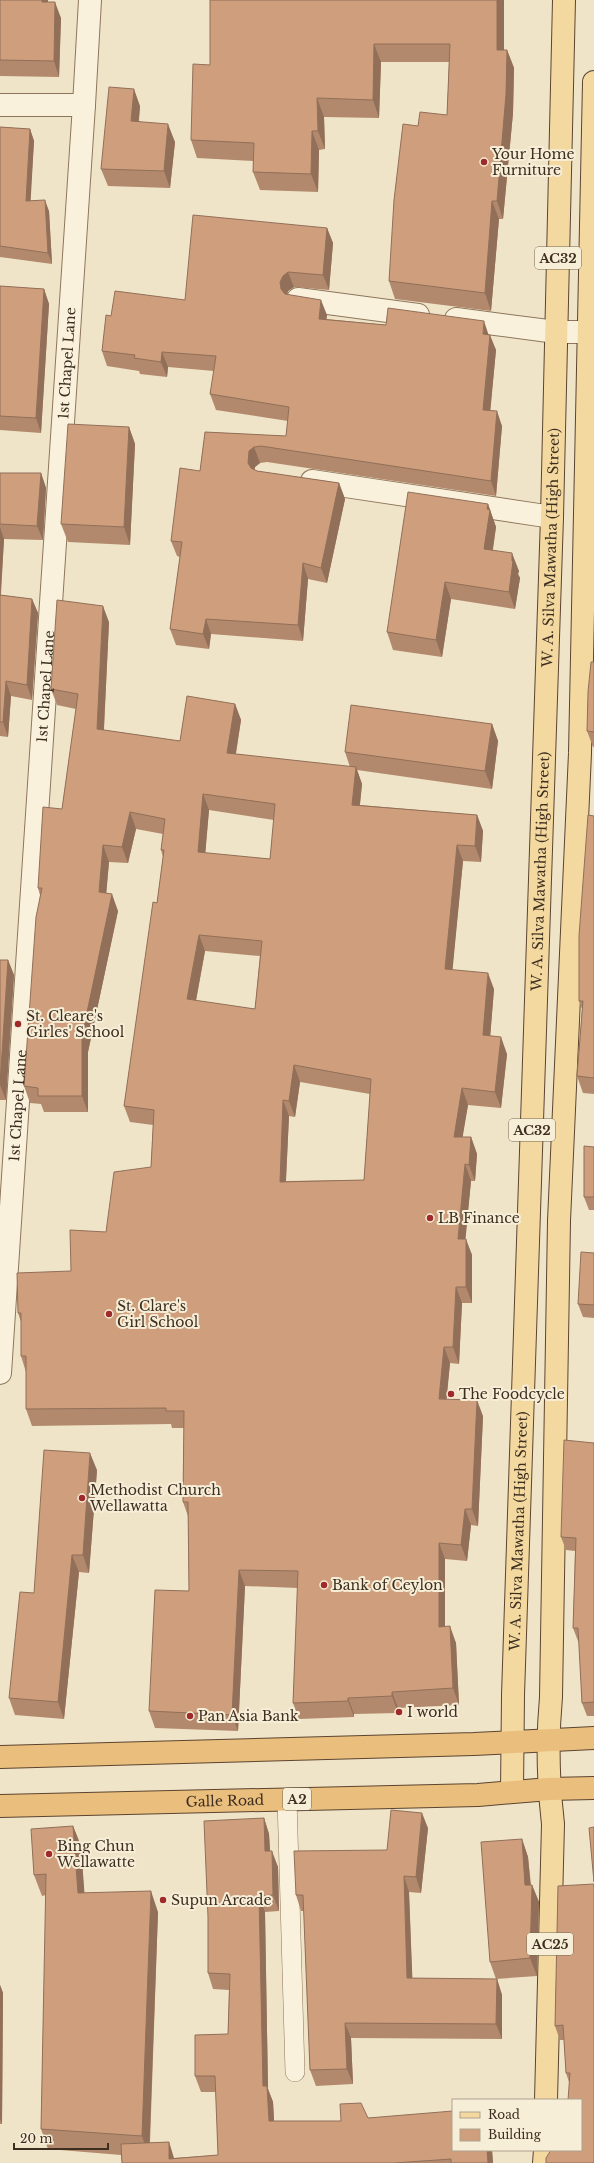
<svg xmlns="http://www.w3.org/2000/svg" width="594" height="2163" font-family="'Libre Baskerville',serif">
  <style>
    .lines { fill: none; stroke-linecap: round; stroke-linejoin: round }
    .service-casing { stroke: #8d765c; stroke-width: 20 }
    .minor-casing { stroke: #8d765c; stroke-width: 24 }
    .primary-casing { stroke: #5b4430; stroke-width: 24 }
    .trunk-casing { stroke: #5b4430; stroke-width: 24 }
    .service { stroke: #faf1dc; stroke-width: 19 }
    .minor { stroke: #faf1dc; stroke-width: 22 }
    .primary { stroke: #f3d9a0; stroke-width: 22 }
    .trunk { stroke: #eabe7c; stroke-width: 22 }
    .wall { fill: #b2896c; fill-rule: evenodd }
    .shaded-wall { fill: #916f58 }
    .building { fill: #cf9f7d; stroke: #916f58; fill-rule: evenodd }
    .poi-dot { fill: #9e2a2b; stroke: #f7eed8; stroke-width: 1.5 }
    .labels { text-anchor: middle; stroke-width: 4; stroke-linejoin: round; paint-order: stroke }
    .shield { fill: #f7eed8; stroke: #756857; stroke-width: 1 }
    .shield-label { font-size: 13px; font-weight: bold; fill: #3d2e20 }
    .poi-label { font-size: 14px; fill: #3d2e20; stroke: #f7eed8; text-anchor: start }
    .street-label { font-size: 14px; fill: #3d2e20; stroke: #f7eed8 }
  </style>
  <rect width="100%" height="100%" fill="#f0e4c8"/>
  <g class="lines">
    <defs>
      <path id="service" d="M287,1799l8,273"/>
      <g id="minor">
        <path d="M0,105h84"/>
        <path d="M298,299l120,16"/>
        <path d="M456,319l100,13h32"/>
        <path d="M312,481l240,36"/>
        <path id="s1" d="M0,1373l84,-1268 6,-105"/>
      </g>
      <g id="primary">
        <path id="s2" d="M512,1791l1,-96 39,-1178 12,-517"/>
        <path d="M546,2100l7,-276c-5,-43 -6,-84 -2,-127l8,-476 21,-468 14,-671"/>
        <path d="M544,2163l1,-13"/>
      </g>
      <g id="trunk">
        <path d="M0,1757l474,-13 120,-6"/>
        <path id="s3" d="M0,1806l478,-11 71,-6 45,-1"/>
      </g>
    </defs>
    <!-- service casing -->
    <use href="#service" class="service-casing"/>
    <!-- minor casing -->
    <use href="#minor" class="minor-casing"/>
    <!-- primary casing -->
    <use href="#primary" class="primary-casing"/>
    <!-- trunk casing -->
    <use href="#trunk" class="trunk-casing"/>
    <!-- service -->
    <use href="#service" class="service"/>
    <!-- minor -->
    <use href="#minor" class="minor"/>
    <!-- primary -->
    <use href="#primary" class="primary"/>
    <!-- trunk -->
    <use href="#trunk" class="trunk"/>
  </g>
  <!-- wall -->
  <path class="wall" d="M0,0h48v2l13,16 -2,59 -59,-1z
    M504,0v50h3l7,18 -1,45 -10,106h-4l-8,92 -96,-12 -6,-18 29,-155 29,-11 2,-53h-68l-2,56 -55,-1 1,32 -6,1 -1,42 -58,-2 -7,-18v-11l-56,-3 -6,-18 19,-75z
    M140,106l-1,15 36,21 -5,46 -62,-2 -7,-17z
    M0,127l30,2 4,12 -4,60 19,10 3,53 -52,-7z
    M327,228l6,15 -4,47 -35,-3 -6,4 -1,3 40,21 -1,4 163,16 7,15 -6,60 12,16 -6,70 -229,-34 -7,1 -5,4v3l2,1 82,12 6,16 -18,84 -19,-4 -5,62 -92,-7 -2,15 -33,-4 -6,-16 10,-72 -3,-1 -6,-15 29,-70 5,-39 81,4 2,-15 -72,-11 -6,-16 4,-23 -46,-4 -1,10 -27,-3 -1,-3 -32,-5 -5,-15 9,-35 74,-16z
    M0,286l44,3 5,15 -8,129 -41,-3z
    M129,427l6,17 -5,101 -62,-3 -7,-18z
    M0,473h41l5,15 -3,52 -39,-1 -3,56 31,4 6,14 -6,87 -21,-4 -3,41 -8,-1z
    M488,504l8,23 -3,23 26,21 -1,3 2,4 -5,31 -64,-10 -9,58 -49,-7 -6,-18z
    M109,622l-5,108 76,11 55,-37 6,16 -5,34 114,13 -5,-15 147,-28 6,17 -6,48 -135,-19 5,14 -2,21 117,10 6,16 -2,31 -18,-1 -11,109 42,19 -4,47 17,18 -6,54 -33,-3 -6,32h9l6,17 -2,27h-4l-6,58 7,16v48h-10l-3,61 -9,-1 -4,37 37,16 -5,110 -7,-1 -4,36 -22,-2v68l11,16 3,62 -61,3v5l-44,1v3l-55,2 -6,-16 5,-115 -53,-2 -7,145 -83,-3 -6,-17 40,-120 -1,-75 -5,-14 1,-74h-12l-1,-4 -139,2 -6,-17v-37l-5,-16v-34l-3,-9 53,-42 35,-39 45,-65 2,-42 -23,-3 -6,-16 33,-203 6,-46 -2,-7 2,-16 -27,-5 -8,34 -19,-1 -3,31 12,18 -30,141v60h-44l-3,-8 -11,-1 -6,-17 16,-191 -2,-7 24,-79 14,-100 -19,-4 -6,-16zM209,810l65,10 -4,39 -65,-6zM205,951l55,5 -5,53 -59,-8zM300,1082l70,12 -6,86 -78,1 3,-65 6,1z
    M594,662v85h-1l-6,-16z
    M594,816v278l-11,-1 -6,-17 5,-67 -3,-8z
    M0,960h8l6,15 -8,125h-6z
    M594,1147v63h-5l-5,-13z
    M594,1253v65l-11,-1 -5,-13z
    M594,1443v273h-7l-5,-13 -3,-61 -1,-1 -5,-13 2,-77 -9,-1 -5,-13z
    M97,1470l-8,103 -10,-1 -15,147 -49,-4 -6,-17 25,-105z
    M264,1818l5,16 1,17 8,16 1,44 -14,1 3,177 5,13 1,19h67l27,-3 85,32h39l1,13h-371l-1,-8 -73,-6 -7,-20 5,-234 -4,1 -8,-21 39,-49 8,20 3,47 74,19 -8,231 19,-1 5,16 44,-3 -2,-63h-15l-6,-16 33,-42 1,-44 -16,-1 -5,-16z
    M428,1828l-7,65 -12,-1 3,86 85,1 5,16v44l-151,-1 2,46 -37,2 -6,-16 -6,-159h-3l-5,-16 91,-45z
    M522,1839l6,18 3,28h1l7,17 -2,74 -41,3 -6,-17z
    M558,1886l23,264 -12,-68 -3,-9 -2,-33h-4l-5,-14z
    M0,1985l3,8 -1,131h-2z"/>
  <!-- shaded-wall -->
  <path class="shaded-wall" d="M42,0h6v18l-6,-16z
    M497,0h7v68l-7,-18z
    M55,2l6,16 -2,59 -5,-16z
    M374,44l7,18 -2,56 -6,-18z
    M507,50l7,18 -1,45 -10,106 -6,-18z
    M134,89l6,17 -3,32 -6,-17z
    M317,98l7,19 1,32 -7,-18z
    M168,124l7,18 -5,46 -6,-17z
    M30,129l4,12 -4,71 -4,-11z
    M312,131l7,19 -1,42 -7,-18z
    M45,200l4,11 3,53 -4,-11z
    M492,201l7,18 -8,92 -6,-18z
    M327,228l6,15 -4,47 -6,-15z
    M288,272l6,15 -6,4 -2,7 -5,-9 -1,-7 3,-6z
    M44,289l5,15 -8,129 -5,-15z
    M321,300l6,15 -2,19 -6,-15z
    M484,321l5,15 -6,-2z
    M490,335l6,15 -7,75 -6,-15z
    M162,352l6,15 -1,10 -6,-15z
    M497,411l5,15 -6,70 -5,-15z
    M129,427l6,17 -5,101 -6,-18z
    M254,447l6,16 -5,4 -2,11 -5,-15 1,-12z
    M41,473l5,15 -3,52 -6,-14z
    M339,483l6,16 -18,84 -6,-15z
    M488,504l8,23 -6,39 -6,-17z
    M0,527l4,12 -4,64z
    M512,553l7,18 -1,3 2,4 -5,31 -6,-17z
    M303,563l5,16 -5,62 -5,-16z
    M445,582l6,17 -9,58 -6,-17z
    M32,599l6,14 -6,87 -5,-15z
    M103,606l6,16 -6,123 -6,-16z
    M206,619l5,15 -2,15 -6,-15z
    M6,681l5,15 -3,41 -5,-15z
    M235,704l6,16 -8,50 -6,-17z
    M492,724l6,17 -6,48 -7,-18z
    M356,767l6,17 -4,37 -6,-16z
    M203,794l6,16 -5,59 -6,-17z
    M130,812l6,17 -8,34 -6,-16z
    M477,815l6,16 -2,31 -6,-16z
    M103,845l6,17 -4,46 -6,-16z
    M457,845l6,16 -12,125 -6,-17z
    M112,894l6,17 -30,141v60l-6,-16v-60z
    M199,935l6,16 -12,65 -6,-17z
    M8,960l6,15 -8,125 -6,-15z
    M488,973l6,16 -5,63 -6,-17z
    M501,1037l6,17 -6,54 -6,-16z
    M294,1065l6,17 -5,35 -6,-16z
    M462,1088l6,17 -8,48 -6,-16z
    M283,1100l6,16 -4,82 -5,-16z
    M471,1137l6,17 -2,27 -6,-16z
    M465,1164l6,17 -7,74 -6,-16z
    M466,1239l6,16v48l-6,-16z
    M456,1287l6,16 -3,61 -6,-17z
    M444,1347l6,16 -5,53 -6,-17z
    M477,1400l6,16 -5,110 -6,-17z
    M90,1453l7,17 -8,103 -6,-18z
    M465,1509l6,16 -4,36 -6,-16z
    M439,1543l6,16v84l-6,-16z
    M72,1555l7,17 -15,147 -6,-17z
    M239,1570l6,16 -7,145 -6,-16z
    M450,1626l6,17 3,62 -6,-17z
    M392,1692l6,16v5l-6,-17z
    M348,1698l6,16v3l-6,-16z
    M422,1813l6,15 -7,65 -5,-16z
    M264,1818l5,16 2,33 -6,-16z
    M73,1826l8,20 5,68 -8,-21z
    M522,1839l6,18 4,45v-17l7,17 -2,74 -7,-18z
    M272,1851l6,16 1,44 -6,-16z
    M404,1876l5,16 4,102 -6,-16z
    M151,1891l7,21 -9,245 -7,-21z
    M259,1896l6,16 3,177 5,13 2,35 -6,-16 -6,-35z
    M497,1979l5,16v44l-6,-15z
    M0,1985l3,8 -1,131 -2,-5z
    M345,2023l6,15 2,46 -6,-15z
    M169,2142l5,17h-5z
    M487,2150h5l1,13h-5z"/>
  <!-- building -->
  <path class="building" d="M0,0h42v2h13l-1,59 -54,-1z
    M210,0h287v50h10l-1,44 -9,107h-5l-7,92 -96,-12 5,-81 9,-76 15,2 2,-14 27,3 3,-71h-76l-1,56 -56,-2 1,33h-6l-1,43 -58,-2 1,-29 -63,-3 2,-76 17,1z
    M109,87l25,2 -3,32 37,3 -4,47 -63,-2z
    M0,127l30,2 -4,72 19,-1 3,53 -48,-7z
    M193,215l134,13 -4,47 -35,-3 -5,4 -3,6 1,7 4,5 36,6 -2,19 67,6 2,-17 96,13 -1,13 7,1 -7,75 14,1 -6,70 -230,-35 -7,1 -5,4 -1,12 3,5 6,3 82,12 -18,85 -18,-5 -5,62 -92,-6 -3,15 -33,-5 12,-87 -11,-1 9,-73 20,3 5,-39 81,4 3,-29 -79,-13 6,-38 -54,-4 -1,10 -27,-4 1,-3 -33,-4 4,-36 5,1 4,-25 70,9z
    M0,286l44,3 -8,129 -36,-2z
    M68,424l61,3 -5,100 -63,-3z
    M0,473h41l-4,53 -37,-2z
    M408,492l80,12 -1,5 3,1 -6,39 28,4v8h1l-4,31 -64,-10 -9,58 -49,-8z
    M0,595l32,4 -5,86 -21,-4 -3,41h-3z
    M57,600l46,6 -6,123 83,12 7,-45 48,8 -8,49 129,14 -4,38 125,10 -2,31 -18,-1 -12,124 43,4 -5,62 18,2 -6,55 -33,-4 -8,49h17l-2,28 -4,-1 -7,75h8v48h-10l-3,60h-9l-5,52 38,1 -5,109h-7l-4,36 -22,-2v84l11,-1 3,62 -61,4v4l-44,2v3l-55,2 5,-132 -59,-1 -7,145 -83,-4 6,-121 34,1 -1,-89h-5l1,-91h-18v-3l-140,1v-53h-5v-43h-3l-1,-40 54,-2 -1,-41 36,2 8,-60 37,-5 3,-57 -30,-4 29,-204 4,1 7,-53h-3l4,-31 -35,-7 -8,35 -19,-2 -4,47 13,2 -30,142v60h-44v-8l-14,-2 12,-169 6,-29h-4l5,-81 19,2 16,-115 -27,-5zM203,794l72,10 -5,55 -72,-7zM199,935l63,6 -7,68 -68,-10zM294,1065l77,14 -7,101 -84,2 3,-82 6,1z
    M591,662h3v70l-7,-1 1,-39z
    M351,705l141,19 -7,47 -140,-19z
    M588,815l6,1v262l-17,-2 6,-75h-4v-65z
    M0,960h8l-8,125z
    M584,1146l10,1v50h-10z
    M581,1252l13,1v52l-16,-1z
    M564,1440l30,3v259l-12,1 -4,-75h-5l3,-90 -15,-1z
    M44,1450l46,3 -7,102h-11l-14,147 -49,-4 11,-106 14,1z
    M391,1810l31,3 -6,64 -12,-1 3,102 90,1 -1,45 -151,-1 2,46 -37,1 -7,-175h-7l-2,-44 93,-1z
    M264,1818l1,33h7l1,44 -14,1 4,190h4l2,35h72l-1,-17 21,-1 7,15 85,-7v39h34l1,13h-37v-4l-57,4h-272l-1,-19 48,-2v17l49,-4 -3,-79h-20v-41l33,-1 2,-60 -22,-1v-56l-4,-96z
    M73,1826l5,67 73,-2 -9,245 -101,-7 5,-255 -12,1 -3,-46z
    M594,1827v55l-5,-54z
    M522,1839l3,46h7l-2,73 -40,4 -9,-120z
    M594,1884v279h-48v-5l5,-8h30v-50h-13l2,-27h-4l-3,-48 -8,1 3,-140z"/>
  <!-- markers -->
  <g class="poi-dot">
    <circle cx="484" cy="162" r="4"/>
    <circle cx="18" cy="1024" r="4"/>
    <circle cx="430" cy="1218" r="4"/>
    <circle cx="109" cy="1314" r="4"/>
    <circle cx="451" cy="1394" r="4"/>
    <circle cx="82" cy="1498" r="4"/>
    <circle cx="324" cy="1585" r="4"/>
    <circle cx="399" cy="1712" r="4"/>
    <circle cx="190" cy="1716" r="4"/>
    <circle cx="49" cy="1854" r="4"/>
    <circle cx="163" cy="1900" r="4"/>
  </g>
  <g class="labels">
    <!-- shield labels -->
    <g class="shield">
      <rect x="535" y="247" width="46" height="22" rx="3"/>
      <rect x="509" y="1119" width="46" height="22" rx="3"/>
      <rect x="283" y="1788" width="28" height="22" rx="3"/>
      <rect x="527" y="1933" width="46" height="22" rx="3"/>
    </g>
    <g class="shield-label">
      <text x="558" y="263">AC32</text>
      <text x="532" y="1135">AC32</text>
      <text x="297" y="1804">A2</text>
      <text x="550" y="1949">AC25</text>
    </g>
    <!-- poi labels -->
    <g class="poi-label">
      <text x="492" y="159">Your Home<tspan x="492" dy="16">Furniture</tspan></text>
      <text x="26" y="1021">St. Cleare's<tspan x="26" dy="16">Girles' School</tspan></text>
      <text x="438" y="1223">LB Finance</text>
      <text x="117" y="1311">St. Clare's<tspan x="117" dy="16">Girl School</tspan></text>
      <text x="459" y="1399">The Foodcycle</text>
      <text x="90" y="1495">Methodist Church<tspan x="90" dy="16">Wellawatta</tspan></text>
      <text x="332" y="1590">Bank of Ceylon</text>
      <text x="407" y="1717">I world</text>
      <text x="198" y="1721">Pan Asia Bank</text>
      <text x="57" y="1851">Bing Chun<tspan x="57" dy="16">Wellawatte</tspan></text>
      <text x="171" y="1905">Supun Arcade</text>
    </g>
    <!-- street labels -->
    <g class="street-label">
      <text dy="5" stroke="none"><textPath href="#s1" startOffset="1012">1st Chapel Lane</textPath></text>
      <text dy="5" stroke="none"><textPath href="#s2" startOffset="1244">W. A. Silva Mawatha (High Street)</textPath></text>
      <text dy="5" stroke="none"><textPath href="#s1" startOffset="688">1st Chapel Lane</textPath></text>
      <text dy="5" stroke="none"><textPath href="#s2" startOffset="920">W. A. Silva Mawatha (High Street)</textPath></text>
      <text dy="5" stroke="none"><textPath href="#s1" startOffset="268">1st Chapel Lane</textPath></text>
      <text dy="5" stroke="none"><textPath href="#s2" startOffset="260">W. A. Silva Mawatha (High Street)</textPath></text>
      <text dy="5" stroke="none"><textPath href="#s3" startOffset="225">Galle Road</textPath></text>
    </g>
  </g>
  <!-- legend -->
  <rect x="452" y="2099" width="130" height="52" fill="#f7eed8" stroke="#ada18e"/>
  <rect x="460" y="2112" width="20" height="6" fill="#f3d9a0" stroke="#ada18e"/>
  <text x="488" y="2119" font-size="12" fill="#3d2e20">Road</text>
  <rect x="460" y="2129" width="20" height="12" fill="#cf9f7d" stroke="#ada18e"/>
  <text x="488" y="2139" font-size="12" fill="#3d2e20">Building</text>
  <!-- scale -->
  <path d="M14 2143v6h94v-6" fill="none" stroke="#3d2e20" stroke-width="2"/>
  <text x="20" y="2143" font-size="12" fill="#3d2e20" stroke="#f7eed8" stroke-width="3" paint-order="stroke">20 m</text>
</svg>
